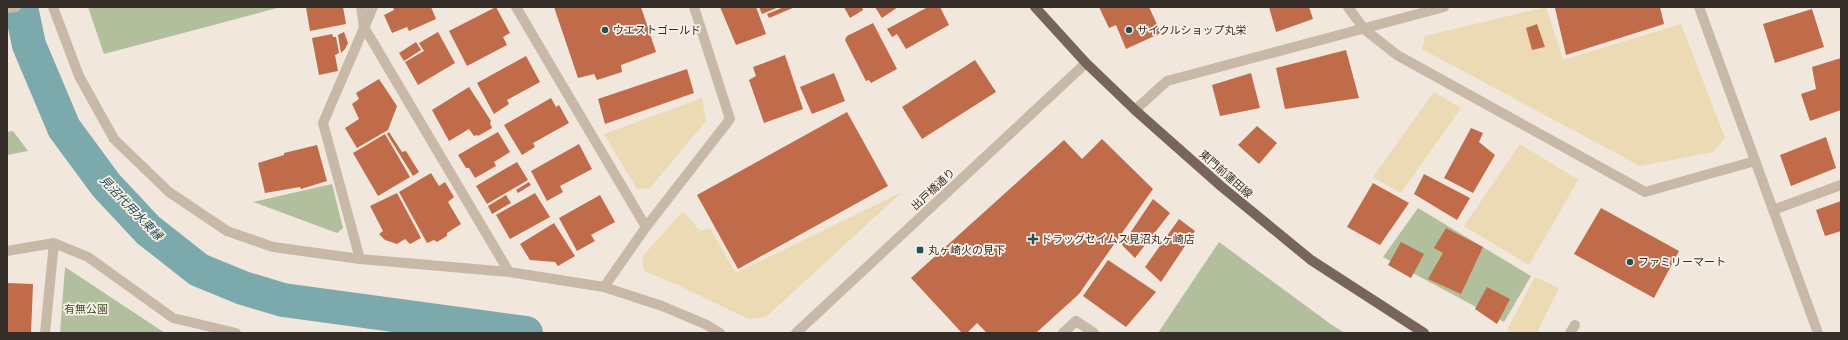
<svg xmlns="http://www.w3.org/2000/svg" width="1848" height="340" font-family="Manrope,'Noto Sans JP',sans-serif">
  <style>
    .green { fill: #b2bf9c }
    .sand { fill: #ebdab3 }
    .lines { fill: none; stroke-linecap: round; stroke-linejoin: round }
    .canal { stroke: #7ca9ac; stroke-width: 34 }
    .building { fill: #c06b4a }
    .minor { stroke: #c8b8a8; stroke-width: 10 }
    .major { stroke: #77645a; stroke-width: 10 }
    .poi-dot { fill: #1f5055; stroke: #f9f1e8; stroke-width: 1.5 }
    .labels { text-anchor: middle; stroke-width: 3.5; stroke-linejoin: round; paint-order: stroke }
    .poi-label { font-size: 11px; fill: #352d28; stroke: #f9f1e8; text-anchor: start }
    .street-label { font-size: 11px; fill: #352d28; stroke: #f9f1e8 }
    .park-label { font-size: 11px; fill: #43522d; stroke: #f9f1e8 }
    .water-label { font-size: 12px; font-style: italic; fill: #1f5055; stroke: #f9f1e8 }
  </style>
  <rect width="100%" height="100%" fill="#f1e7dc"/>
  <!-- green -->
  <path class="green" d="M88,7h193l-177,47z
    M13,131l15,20 -21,4v-23z
    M332,184l11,44 -6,5 -84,-31z
    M1418,208l113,68 -27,46 -121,-65z
    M1219,242l113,83 13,8h-187z
    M65,267l100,66h-105z"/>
  <!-- sand -->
  <path class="sand" d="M1546,7l17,53 118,-36 44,114 -12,14 -73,14 -218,-117 3,-13z
    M1434,92l27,16 -60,85 -28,-16z
    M702,98l4,23 -56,67 -13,1 -33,-55z
    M1520,144l58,36 -49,85 -65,-39z
    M902,192l-136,125 -18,2 -68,-33 -36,-15 -2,-14 41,-46 17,20 10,-3 26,45z
    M1535,277l24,11 -22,45h-24l-6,-3z"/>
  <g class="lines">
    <!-- canal -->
    <path class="canal" d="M21,7l8,38 35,83 42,57 42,45 51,40 44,18 40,12 243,33"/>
  </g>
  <!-- building -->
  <path class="building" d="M306,7h37l3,17 -36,7z
    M393,7h38l5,12 -27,12 -2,-4 -15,6 -8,-18 10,-5z
    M496,7l14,26 -7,4 4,8 -40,21 -18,-35z
    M554,7h87l15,45 -35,13 1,7 -25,8 -3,-6 -16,4z
    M720,7h36l10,27 -30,11z
    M759,7h20l-17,7z
    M784,7h11l-26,11 -2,-4z
    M844,7h18l1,3 -13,8z
    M875,7h23l-16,11z
    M928,7h12l9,18 -43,24 -9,-15 -5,3 -5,-8z
    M1099,7h50l12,26 -35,16 -10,-24 -7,3z
    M1269,7h40l4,12 -37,13z
    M1559,7h101l4,17 -98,31 -11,-47z
    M1812,9l12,38 -49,16 -12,-39z
    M873,23l24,46 -26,14 -2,-3 -3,1 -21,-41 2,-4z
    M1537,24l8,23 -13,3 -6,-22z
    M344,32l4,11 -3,6 -4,4 -3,-18z
    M438,32l17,31 -37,22 -13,-23 19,-11 -5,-8z
    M332,34l1,3h3l3,16 -4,2 3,16 -19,4 -7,-37z
    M416,42l5,8 -17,11 -5,-8z
    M1346,50l13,48 -74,11 -9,-41z
    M785,55l18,54 -39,14 -15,-43 7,-4 -3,-9z
    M526,56l14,26 -33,18 2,4 -15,10 -17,-31z
    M1841,58v52l-31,11 -9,-27 15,-5 -4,-22z
    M975,60l21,32 -74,47 -20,-32z
    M687,69l7,24 -89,31 -7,-25z
    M834,73l11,28 -33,13 -12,-27z
    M1251,73l9,35 -40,8 -8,-31z
    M379,79l18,27 -9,24 -31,18 -12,-20 14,-9 -7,-15 7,-5 -3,-6z
    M469,87l22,34 -1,2 2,5 -14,8 -1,-1 -3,1 -5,-7 -20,12 -17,-31z
    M551,98l5,9 3,-2 10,18 -36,20 2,4 -13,8 -18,-30z
    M847,112l41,74 -150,83 -41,-74z
    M1257,126l20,17 -18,21 -21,-19z
    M1471,128l12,5 -4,9 16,13 -22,38 -29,-15z
    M389,132l13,20 4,-1 13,21 -6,4 -26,-42z
    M498,132l12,20 -16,10 2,4 -21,12 -6,-10h-3l-8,-13z
    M385,134l25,43 -32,19 -25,-43z
    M1826,137l10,31 -45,18 -11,-31z
    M1102,139l51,50 -74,105 -43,39h-49l-10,-10 -10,10h-5l-51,-55 153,-138 18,19z
    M579,144l13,25 -32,17 3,6 -16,9 -16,-30z
    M317,145l10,36 -26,8 -1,-2 -35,6 -7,-30 26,-8v-2z
    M517,162l11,18 -41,24 -11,-18z
    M431,173l8,13 6,-4 9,15 -6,5 13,22 -14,9v3l-10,6 -3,-2 -7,3 -28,-51z
    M1424,174l46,24 -13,22 -43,-26z
    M529,182l2,3 -13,8 -2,-3z
    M1373,183l36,20 -29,42 -33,-18z
    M397,193l24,45 -11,6 -5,-5 -8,5 -12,-4 -6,-6 4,-3 -13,-25z
    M535,193l15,24 -40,22 -14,-24z
    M506,195l5,8 -19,11 -4,-8z
    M600,195l15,27 -24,13 4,6 -18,10 -18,-33z
    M1153,199l17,14 -35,45 -13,-13z
    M1841,201v30l-16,5 -9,-26z
    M1601,208l78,43 -25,47 -80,-44z
    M1179,219l16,12 -34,51 -16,-15z
    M554,223l21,33 -17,10 -3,-4 -25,-2 -10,-16z
    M1446,228l37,19 -22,47 -33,-15 15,-26 -9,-5z
    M1401,242l23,12 -13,24 -23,-13z
    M1108,260l48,32 -30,35 -43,-31z
    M7,283l26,1 -2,49 -24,-1z
    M1487,287l23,12 -13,25 -22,-15z"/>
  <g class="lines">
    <!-- minor -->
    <path class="minor" d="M53,7l26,69 35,63 55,53 58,39 46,16 87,12 149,13 95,15 58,19 43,18 15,9
      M361,7l3,20 145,245
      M516,7l130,220
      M1348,7l16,22 33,26 248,137 110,-31
      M1699,7l119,326
      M7,8l9,-1
      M1135,110l32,-29 277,-74
      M1773,210l68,-25
      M7,251l47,-8 34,14 85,61 63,15
      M360,259l-37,-136 50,-116
      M604,287l42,-60 84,-108 -36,-112
      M45,333l9,-90
      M796,333l290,-270
      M1063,333l13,-12 18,12
      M1570,333l5,-8"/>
    <!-- major -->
    <path class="major" d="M1035,7l51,56 49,47 87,77 89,73 113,73"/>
  </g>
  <!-- markers -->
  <g class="poi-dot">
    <circle cx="605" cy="30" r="4"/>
    <circle cx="1129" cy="30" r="4"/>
    <path d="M1031 233h4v4h4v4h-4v4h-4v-4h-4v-4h4z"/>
    <rect x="916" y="246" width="8" height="8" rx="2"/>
    <circle cx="1630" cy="262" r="4"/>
  </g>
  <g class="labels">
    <!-- poi labels -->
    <g class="poi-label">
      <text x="613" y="34">ウエストゴールド</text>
      <text x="1137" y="34">サイクルショップ丸栄</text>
      <text x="1041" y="243">ドラッグセイムス見沼丸ヶ崎店</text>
      <text x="928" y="254">丸ヶ崎火の見下</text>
      <text x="1638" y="266">ファミリーマート</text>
    </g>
    <!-- street labels -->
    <g class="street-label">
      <text transform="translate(1226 174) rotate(41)" y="4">東門前蓮田線</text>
      <text transform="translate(933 189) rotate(-43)" y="4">出戸橋通り</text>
    </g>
    <!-- park labels -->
    <g class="park-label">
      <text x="86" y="313">有無公園</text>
    </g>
    <!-- water labels -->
    <g class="water-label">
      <text transform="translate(131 208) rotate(46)" y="4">見沼代用水東縁</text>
    </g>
  </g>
  <!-- border -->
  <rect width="1848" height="340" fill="none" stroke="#352d28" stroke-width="16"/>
</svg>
